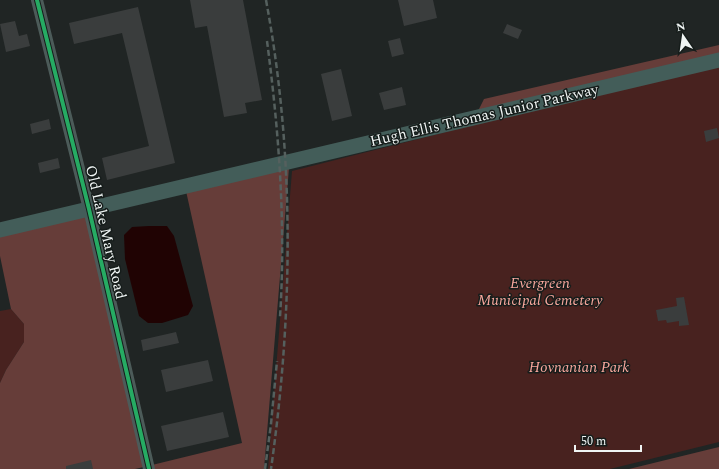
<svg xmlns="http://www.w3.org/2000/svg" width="719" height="469" font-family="Spectral,serif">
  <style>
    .green { fill: #48221f }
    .forest { fill: #663d39 }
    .water { fill: #200303 }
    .building { fill: #3a3d3d }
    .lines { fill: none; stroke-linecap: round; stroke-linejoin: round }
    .minor { stroke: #4c5b59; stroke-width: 12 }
    .major { stroke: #435d59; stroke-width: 15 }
    .rail { stroke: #55605e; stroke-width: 2.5; stroke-dasharray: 6 3; stroke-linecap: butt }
    .cycleway-casing { stroke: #161d1b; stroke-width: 6 }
    .cycleway { stroke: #26ab63; stroke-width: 4 }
    .labels { text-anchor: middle; stroke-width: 3; stroke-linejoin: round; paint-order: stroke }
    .street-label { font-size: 15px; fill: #f0f5f4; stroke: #161d1b }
    .park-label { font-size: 15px; font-style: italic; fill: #f8a79d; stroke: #161d1b }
  </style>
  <rect width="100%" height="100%" fill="#202524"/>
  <!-- green -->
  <path class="green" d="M719,63v379l-109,27h-342l24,-298z
    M11,309l13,15v18l-18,28 -6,13v-72z"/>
  <!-- forest -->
  <path class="forest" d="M719,45v10l-241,56 6,-12z
    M289,168l-25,301h-111l-1,-4 90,-22 -56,-252z
    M85,215l59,252 -9,2h-135v-86l6,-13 18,-28v-18l-13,-15 -11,-53v-21z
    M719,447v22h-90z"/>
  <!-- water -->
  <path class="water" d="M149,226h18l7,10 19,70 -5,9 -26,8h-14l-9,-7 -14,-57 -1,-24 8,-8z"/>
  <!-- building -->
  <path class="building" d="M190,0h53l19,100 -17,3 2,10 -23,4 -17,-91 -12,2z
    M398,0h35l4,18 -33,8z
    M138,7l37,156 -68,17 -5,-22 47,-12 -27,-113 -48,11 -5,-21z
    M15,21l4,15 8,-2 3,12 -24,6 -6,-28z
    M507,24l15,6 -4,9 -15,-6z
    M400,38l4,16 -12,3 -4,-16z
    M341,69l11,47 -20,5 -11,-47z
    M402,87l4,18 -22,5 -5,-17z
    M49,119l2,10 -19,5 -2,-10z
    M717,128l2,10 -13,4 -2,-11z
    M58,158l2,10 -20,5 -2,-10z
    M684,297l5,28 -10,1v-5l-12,2 -1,-3 -8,1 -2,-11 21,-4 -1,-8z
    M176,332l3,11 -36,8 -2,-11z
    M208,360l5,21 -47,11 -5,-22z
    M223,412l6,25 -62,14 -6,-25z
    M91,460l2,9h-27v-3z"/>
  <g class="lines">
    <!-- minor -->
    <path class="minor" d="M37,0l52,209 60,260"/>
    <!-- major -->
    <path class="major" d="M0,230l719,-170"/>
    <!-- rail -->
    <path class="rail" d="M266,0c29,155 27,314 5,469
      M267,41c12,91 19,184 13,276
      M265,469l6,-45 6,-63"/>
    <defs>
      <path id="cycleway" d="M37,0l52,209 60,260"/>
    </defs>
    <!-- cycleway casing -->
    <use href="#cycleway" class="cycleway-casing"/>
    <!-- cycleway -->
    <use href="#cycleway" class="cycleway"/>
  </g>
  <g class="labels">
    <!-- street labels -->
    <g class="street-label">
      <text transform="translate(484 115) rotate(-13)" y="5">Hugh Ellis Thomas Junior Parkway</text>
      <text transform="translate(106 232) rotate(77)" y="5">Old Lake Mary Road</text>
    </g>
    <!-- park labels -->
    <g class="park-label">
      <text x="540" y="288">Evergreen<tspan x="540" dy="17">Municipal Cemetery</tspan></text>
      <text x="579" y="372">Hovnanian Park</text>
    </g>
  </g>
  <!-- north arrow -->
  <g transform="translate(683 36) rotate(347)" stroke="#161d1b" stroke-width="3" paint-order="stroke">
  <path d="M0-3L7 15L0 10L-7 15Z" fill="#f0f5f4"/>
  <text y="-6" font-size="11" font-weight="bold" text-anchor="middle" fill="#f0f5f4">N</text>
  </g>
  <!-- scale -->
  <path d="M575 445v6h66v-6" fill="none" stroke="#f0f5f4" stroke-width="2"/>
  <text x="581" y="445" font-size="12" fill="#f0f5f4" stroke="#161d1b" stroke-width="3" paint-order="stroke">50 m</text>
</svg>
